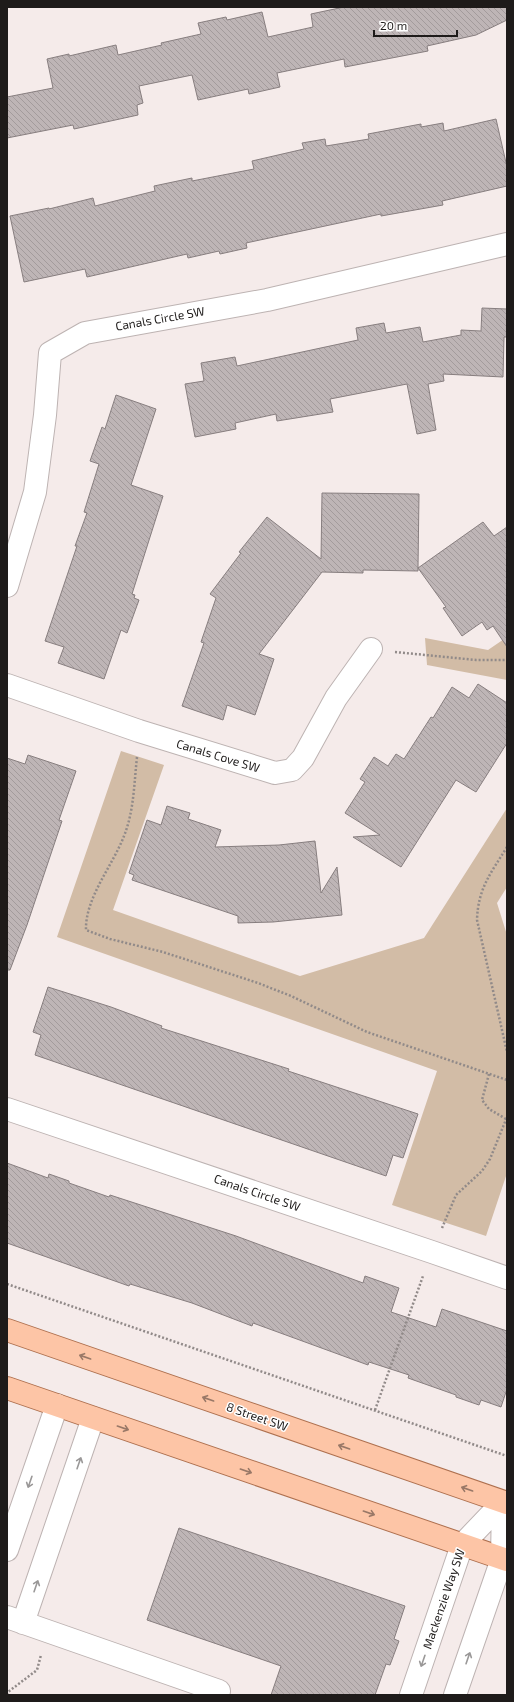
<svg xmlns="http://www.w3.org/2000/svg" width="514" height="1702" font-family="'Exo 2',sans-serif">
  <style>
    .park { fill: #d2bca6 }
    .building { fill: url(#building-back-hatch); stroke: #877e7f }
    .lines { fill: none; stroke-linecap: round; stroke-linejoin: round }
    .minor-casing { stroke: #bdb3b2; stroke-width: 24 }
    .major-casing { stroke: #ae704f; stroke-width: 24 }
    .path { stroke: #918a89; stroke-width: 2.5; stroke-dasharray: 2 2; stroke-linecap: butt }
    .minor { stroke: #fff; stroke-width: 22 }
    .major { stroke: #fdc5a6; stroke-width: 22 }
    .oneway { stroke: #997867 }
    .oneway2 { stroke: #9a9898 }
    .labels { text-anchor: middle; stroke-width: 3; stroke-linejoin: round; paint-order: stroke }
    .street-label { font-size: 12px; fill: #1e1b1a; stroke: #fff }
  </style>
  <defs>
    <pattern id="building-back-hatch" width="6" height="6" patternUnits="userSpaceOnUse"><rect width="6" height="6" fill="#beb5b6"/><path d="M-1 5l2 2M0 0l6 6M5-1l2 2" fill="none" stroke="#a39b9c"/></pattern>
  </defs>
  <rect width="100%" height="100%" fill="#f5ebea"/>
  <!-- park -->
  <path class="park" d="M507,637v43l-80,-15 -2,-27 63,12z
    M121,751l43,14 -51,145 187,66 124,-38 83,-130v79l-10,16 10,32v238l-21,63 -94,-31 45,-134 -380,-134z"/>
  <!-- building -->
  <path class="building" d="M344,7h163v13l-31,15 -49,11 1,5 -83,16 -1,-8 -67,14 3,14 -31,7 -1,-5 -50,11 -6,-25 -53,11 4,17 -6,2 1,10 -64,14 -1,-4 -66,13v-41l46,-9 -6,-29 22,-5v2l47,-11 2,10 44,-10 -1,-2 40,-9 -3,-11 28,-6 1,3 35,-8 6,25 45,-10 -2,-13z
    M496,119l11,48v19l-65,15 1,4 -62,11v-2l-135,29 1,5 -27,6 -1,-3 -31,7 -1,-4 -100,23 -2,-8 -61,13 -14,-66 39,-8v1l44,-11 2,8 60,-15 -1,-5 38,-8v3l62,-12 -2,-8 52,-12 -2,-6 23,-4 1,7 43,-7 -1,-5 53,-10v3l22,-4 1,8z
    M482,308l25,1v28h-3l-1,40 -60,-3 1,7 -16,3 8,46 -19,4 -10,-50 -77,15 3,13 -56,9 -1,-7 -41,9 1,6 -41,8 -10,-53 19,-3 -3,-18 34,-6 2,9 121,-26 -2,-12 28,-5 2,10 34,-6 3,15 38,-7v-5l20,1z
    M116,395l40,14 -25,76 32,11 -31,98 3,1 -1,3 5,2 -12,33 -6,-3 -17,49 -46,-16 6,-16 -19,-6 32,-95h-2l12,-33 -3,-1 15,-48 -9,-3 12,-34 3,2z
    M322,493l97,1 -1,74 65,-46 11,14 13,-9v120l-14,-21 -6,4 -5,-8 -20,14 -19,-28 3,-1 -28,-39v3l-55,-1v3l-41,-1 -63,82 15,5 -19,56 -28,-10 -4,15 -41,-14 22,-63 -3,-1 15,-44 -6,-4 31,-41 -2,-1 28,-35 54,42z
    M478,684l29,19v40l-31,49 -20,-12 -55,87 -48,-30 27,-2 -35,-22 20,-31 -5,-3 14,-22 14,9 8,-12 8,5 27,-42 2,1 19,-31 17,11z
    M28,755l48,16 -17,49 3,1 -35,104 -17,45h-3v-212l18,6z
    M167,806l23,7 -2,6 33,11 -6,17 64,-2 36,-4 6,52 16,-26 5,48 -69,7 -35,1v-7l-106,-36 2,-5 -5,-2 18,-53 14,5z
    M48,987l63,20 51,19 -1,2 128,41 -1,2 130,43 -15,44 -10,-3 -7,21 -351,-121 6,-20 -8,-3z
    M7,1163l41,15 1,-4 20,7v2l40,14 1,-2 126,41 127,47 2,-7 34,12 -8,24 45,15 6,-18 65,22v58l-6,18 -20,-7 -2,5 -23,-8v-2l-48,-17 1,-3 -40,-13 -1,3 -115,-42 -1,3 -60,-23 -62,-19 -1,2 -122,-43z
    M179,1528l226,78 -11,33 5,2 -9,24 -4,-1 -11,31h-104l10,-29 -134,-46z"/>
  <g class="lines">
    <defs>
      <path id="minor" d="M7,586l28,-94 10,-77 5,-62 35,-20 182,-33 240,-56
        M7,685l132,46 136,42 17,-3 11,-12 33,-60 35,-49
        M7,1109l425,143 75,26
        M7,1550l50,-145
        M7,1617l212,74 -1,4
        M23,1623l70,-205
        M411,1695l51,-150 41,-43
        M455,1695l47,-136 1,-57"/>
      <path id="major" d="M7,1330l500,173
        M7,1388l500,172"/>
    </defs>
    <!-- minor casing -->
    <use href="#minor" class="minor-casing"/>
    <!-- major casing -->
    <use href="#major" class="major-casing"/>
    <!-- path -->
    <path class="path" d="M395,652l81,8h31
      M137,757c-3,27 -3,54 -13,79 -11,29 -39,62 -38,94l24,9 53,13 95,31 33,13 76,36 140,48
      M507,847c-16,26 -29,41 -30,73l30,132
      M489,1074l-7,26 7,9 17,10
      M442,1228l14,-33 26,-24 8,-12 17,-42
      M7,1284l500,172
      M375,1410l48,-134
      M7,1695l1,-3 29,-22 4,-15"/>
    <!-- minor -->
    <use href="#minor" class="minor"/>
    <!-- major -->
    <use href="#major" class="major"/>
  </g>
  <!-- one-way arrows -->
  <defs><path id="oneway-shaft" d="M-6 0H5M1.5-3L5.5 0L1.5 3" fill="none" stroke-width="1.6" stroke-linecap="round" stroke-linejoin="round"/></defs>
  <g class="oneway">
    <use href="#oneway-shaft" transform="translate(85 1357) rotate(-161)"/>
    <use href="#oneway-shaft" transform="translate(208 1399) rotate(-161)"/>
    <use href="#oneway-shaft" transform="translate(123 1428) rotate(19)"/>
    <use href="#oneway-shaft" transform="translate(344 1447) rotate(-161)"/>
    <use href="#oneway-shaft" transform="translate(246 1471) rotate(19)"/>
    <use href="#oneway-shaft" transform="translate(467 1489) rotate(-161)"/>
    <use href="#oneway-shaft" transform="translate(369 1513) rotate(19)"/>
  </g>
  <g class="oneway2">
    <use href="#oneway-shaft" transform="translate(79 1463) rotate(-71)"/>
    <use href="#oneway-shaft" transform="translate(30 1482) rotate(109)"/>
    <use href="#oneway-shaft" transform="translate(36 1586) rotate(-71)"/>
    <use href="#oneway-shaft" transform="translate(468 1658) rotate(-71)"/>
    <use href="#oneway-shaft" transform="translate(423 1661) rotate(109)"/>
  </g>
  <g class="labels">
    <!-- street labels -->
    <g class="street-label">
      <text transform="translate(160 319) rotate(-10)" y="4">Canals Circle SW</text>
      <text transform="translate(218 756) rotate(17)" y="4">Canals Cove SW</text>
      <text transform="translate(257 1193) rotate(19)" y="4">Canals Circle SW</text>
      <text transform="translate(257 1417) rotate(19)" y="4">8 Street SW</text>
      <text transform="translate(444 1599) rotate(-71)" y="4">Mackenzie Way SW</text>
    </g>
  </g>
  <!-- border -->
  <rect width="514" height="1702" fill="none" stroke="#1e1b1a" stroke-width="16"/>
  <!-- scale -->
  <path d="M374 30v6h83v-6" fill="none" stroke="#1e1b1a" stroke-width="2"/>
  <text x="380" y="30" font-size="12" fill="#1e1b1a" stroke="#ffffff" stroke-width="3" paint-order="stroke">20 m</text>
</svg>
